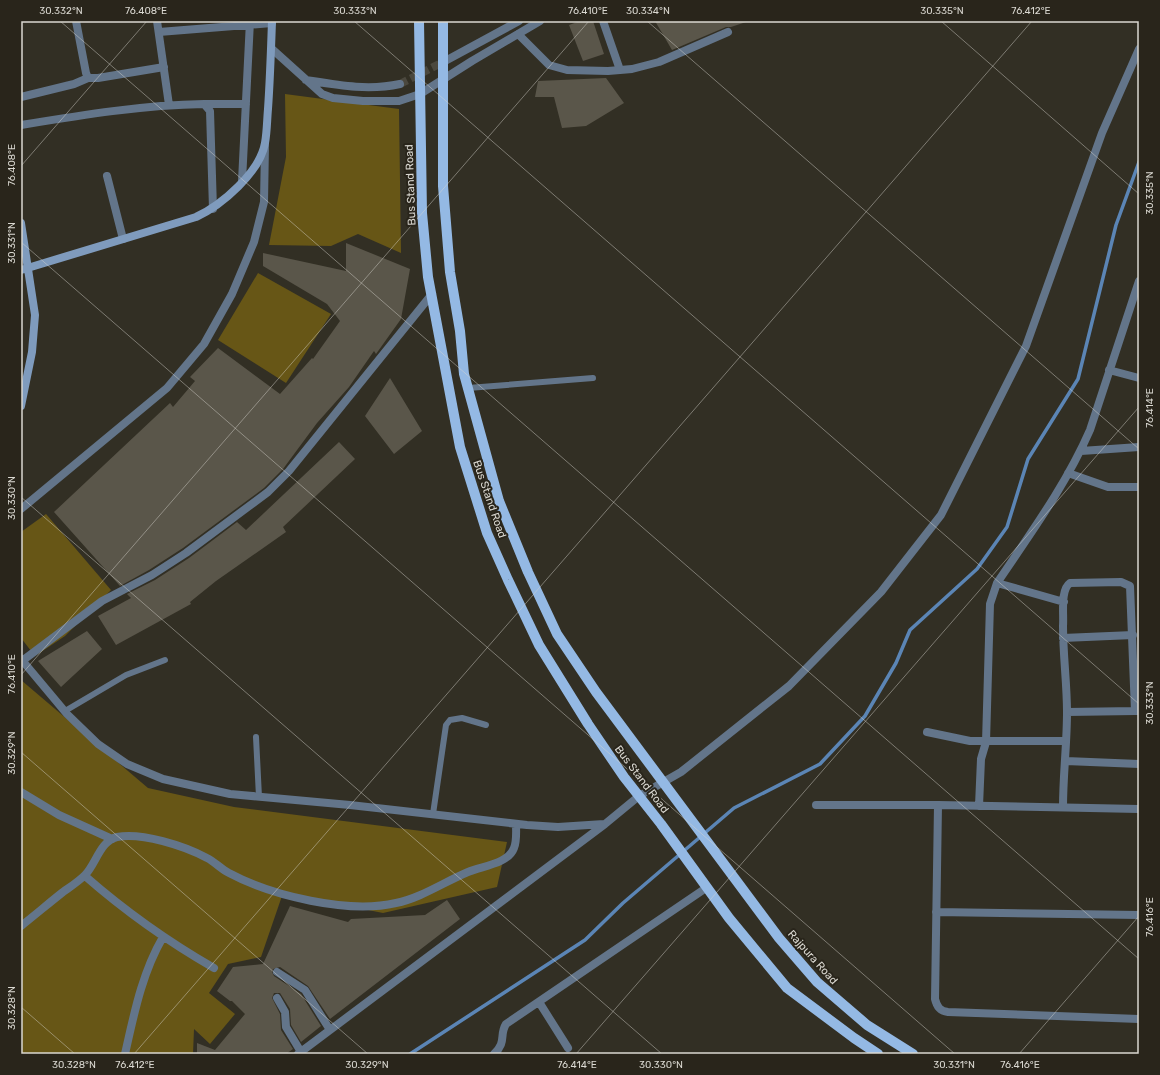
<svg xmlns="http://www.w3.org/2000/svg" width="1160" height="1075" font-family="Rubik,sans-serif">
  <style>
    .green { fill: #675616 }
    .lines { fill: none; stroke-linecap: round; stroke-linejoin: round }
    .stream { stroke: #5b85b5; stroke-width: 3.5 }
    .building { fill: #5a564a }
    .street-tunnel { stroke: #4b483e; stroke-width: 8; stroke-dasharray: 8 4; stroke-linecap: butt }
    .lane { stroke: #63758a; stroke-width: 6 }
    .street { stroke: #63758a; stroke-width: 8 }
    .secondary { stroke: #7f9bbd; stroke-width: 8 }
    .primary { stroke: #94b9e4; stroke-width: 10 }
    .ticks { fill: none; stroke: #dad8d1; stroke-width: 1; stroke-opacity: 0.45 }
    .labels { text-anchor: middle; stroke-width: 4; stroke-linejoin: round; paint-order: stroke }
    .street-label { font-size: 11px; fill: #dad8d1; stroke: #29251b }
    .neatline { fill: none; stroke: #dad8d1; stroke-width: 1.5 }
    .ticks-label { font-size: 10px; text-anchor: middle; fill: #dad8d1 }
  </style>
  <rect width="100%" height="100%" fill="#322f24"/>
  <!-- green -->
  <path class="green" d="M285,94l114,15 2,144 -43,-19 -27,12 -62,-1 17,-88z
    M258,273l73,41 -45,69 -68,-43z
    M46,514l65,76 -46,46 -30,20 -14,-18v-106z
    M21,680l127,108 86,19 273,35 -10,45 -114,26 -100,-20 -22,64 -33,7 -19,29 26,21 -25,30 -16,-15 -1,25h-172z"/>
  <g class="lines">
    <!-- stream -->
    <path class="stream" d="M410,1054l175,-114 38,-37 111,-95 86,-44 45,-48 31,-53 14,-33 67,-61 30,-42 21,-68 50,-80 38,-154 23,-63"/>
  </g>
  <!-- building -->
  <path class="building" d="M580,21h13l11,33 -21,7 -14,-36z
    M655,21h91v1l-15,5h-5l-54,23z
    M606,78l18,25 -38,23 -24,2 -8,-31h-19l3,-16z
    M346,243l64,26 -9,50 -25,35 -2,-3 -25,36 -32,36 -34,46 -19,19 -81,60 -34,22 -29,16 -66,-74 116,-109 3,4 22,-26 -5,-4 28,-29 62,46 32,-36 1,1 27,-38 -13,-17 -64,-38v-13l83,18z
    M390,378l32,53 -28,23 -29,-38z
    M339,442l16,17 -72,68 3,5 -70,49 -26,21 1,2 -75,41 -18,-29 33,-18 -4,-4 28,-14 34,-22 48,-36 9,8z
    M87,631l15,18 -41,38 -23,-26z
    M447,900l13,19 -130,100 -22,-33 -28,-19 -7,2 -1,3 2,4 27,18 20,32 -20,16 -10,-17 -1,-16 -10,-16h-6l-2,5 8,16 1,16 12,19 -7,5h-89v-11l18,7 30,-36 -13,-13h-2l-13,-10 16,-24 30,-3 27,-58 58,16 3,-3 74,-4z"/>
  <g class="lines">
    <!-- street-tunnel -->
    <path class="street-tunnel" d="M400,84l47,-24"/>
    <!-- lane -->
    <path class="lane" d="M468,388l125,-10
      M65,711l61,-36 39,-15
      M256,737l3,60
      M433,814l13,-89 4,-5 12,-2 24,7"/>
    <!-- street -->
    <path class="street" d="M76,21l10,52 2,5h10l66,-11
      M157,21l12,84
      M603,21l17,49
      M159,32l113,-9
      M518,34l31,31 18,5 41,1 24,-2 27,-7 69,-30
      M272,49l50,45 11,4 30,3h36l21,-7 52,-33 68,-40
      M447,60l72,-39
      M306,80c31,5 62,11 94,4
      M21,97l53,-13 14,-6
      M204,104h42
      M21,125c61,-10 122,-20 183,-21l6,7 3,98
      M107,176l16,63
      M242,181l8,-160
      M1109,370l30,8
      M1081,451l58,-4
      M1068,473l40,14h31
      M21,509l146,-121 37,-44 28,-50 22,-52 10,-40 1,-57
      M997,583l67,19
      M1063,638l70,-3
      M21,659l46,55 31,30 29,20 36,15 67,15 120,11 177,20 31,2 46,-3
      M22,661l80,-60 50,-26 34,-22 82,-61 21,-21 143,-177
      M1067,712l68,-1
      M927,732l43,9h96
      M1066,761l73,3
      M21,792l38,23 53,24
      M816,805h122
      M979,806l2,-47 5,-17 4,-138 7,-21c33,-49 69,-98 93,-153l49,-149
      M1063,807c0,-32 4,-63 4,-95 0,-28 -4,-57 -4,-86 1,-12 -3,-36 7,-43l51,-1 9,4 5,125h4
      M1139,809l-201,-4 -3,194c2,8 5,12 13,13l191,7
      M85,876c40,35 82,65 129,92
      M936,912l203,3
      M21,926c14,-11 28,-23 42,-34 7,-5 15,-10 22,-17 11,-11 15,-34 32,-38 24,-5 68,9 90,21 8,4 14,11 22,15 43,23 119,41 167,30 25,-5 48,-21 72,-31 14,-6 40,-8 46,-24 3,-7 2,-17 2,-24
      M277,972l28,18 25,40
      M277,998l8,14 1,15 15,25
      M539,1002l29,46
      M125,1054c9,-40 17,-81 38,-117
      M298,1054l307,-230 34,-28 42,-24 108,-86 92,-94 60,-77 85,-169 76,-213 37,-84
      M494,1054c13,-12 5,-19 12,-30l200,-136"/>
    <!-- secondary -->
    <path class="secondary" d="M21,223l14,92 -3,37 -11,54
      M21,270l175,-53c26,-12 64,-45 69,-74 2,-11 2,-23 3,-34 2,-29 3,-58 4,-88"/>
    <!-- primary -->
    <path class="primary" d="M419,21l3,192 6,64 32,170 27,86 21,47 31,65 49,79 36,53 37,47 68,94 58,70 67,50 24,16
      M443,21v165l7,86 10,59 4,43 35,127 29,71 29,62 39,58 183,246 38,44 50,43 46,29"/>
  </g>
  <!-- ticks -->
  <path class="ticks" d="M60,21l1079,938M354,21l785,683M647,21l492,428M941,21l198,173M21,166l126,-145M21,242l934,812M21,497l641,557M21,675l568,-654M21,752l347,302M21,1007l54,47M134,1054l898,-1033M576,1054l563,-647M1019,1054l120,-138"/>
  <g class="labels">
    <!-- street labels -->
    <g class="street-label">
      <text transform="translate(410 185) rotate(-92)" y="4">Bus Stand Road</text>
      <text transform="translate(490 499) rotate(71)" y="4">Bus Stand Road</text>
      <text transform="translate(642 779) rotate(53)" y="4">Bus Stand Road</text>
      <text transform="translate(813 957) rotate(48)" y="4">Rajpura Road</text>
    </g>
  </g>
  <!-- border -->
  <rect width="1160" height="1075" fill="none" stroke="#29251b" stroke-width="44"/>
  <rect x="22" y="22" width="1116" height="1031" class="neatline"/>
  <g class="ticks-label">
    <text x="61" y="14">30.332°N</text>
    <text x="146" y="14">76.408°E</text>
    <text x="355" y="14">30.333°N</text>
    <text x="588" y="14">76.410°E</text>
    <text x="648" y="14">30.334°N</text>
    <text x="942" y="14">30.335°N</text>
    <text x="1031" y="14">76.412°E</text>
    <text transform="translate(11 165) rotate(-90)" y="4">76.408°E</text>
    <text transform="translate(1149 193) rotate(-90)" y="4">30.335°N</text>
    <text transform="translate(11 243) rotate(-90)" y="4">30.331°N</text>
    <text transform="translate(1149 408) rotate(-90)" y="4">76.414°E</text>
    <text transform="translate(11 498) rotate(-90)" y="4">30.330°N</text>
    <text transform="translate(11 674) rotate(-90)" y="4">76.410°E</text>
    <text transform="translate(1149 703) rotate(-90)" y="4">30.333°N</text>
    <text transform="translate(11 753) rotate(-90)" y="4">30.329°N</text>
    <text transform="translate(1149 917) rotate(-90)" y="4">76.416°E</text>
    <text transform="translate(11 1008) rotate(-90)" y="4">30.328°N</text>
    <text x="74" y="1068">30.328°N</text>
    <text x="135" y="1068">76.412°E</text>
    <text x="367" y="1068">30.329°N</text>
    <text x="577" y="1068">76.414°E</text>
    <text x="661" y="1068">30.330°N</text>
    <text x="954" y="1068">30.331°N</text>
    <text x="1020" y="1068">76.416°E</text>
  </g>
</svg>
